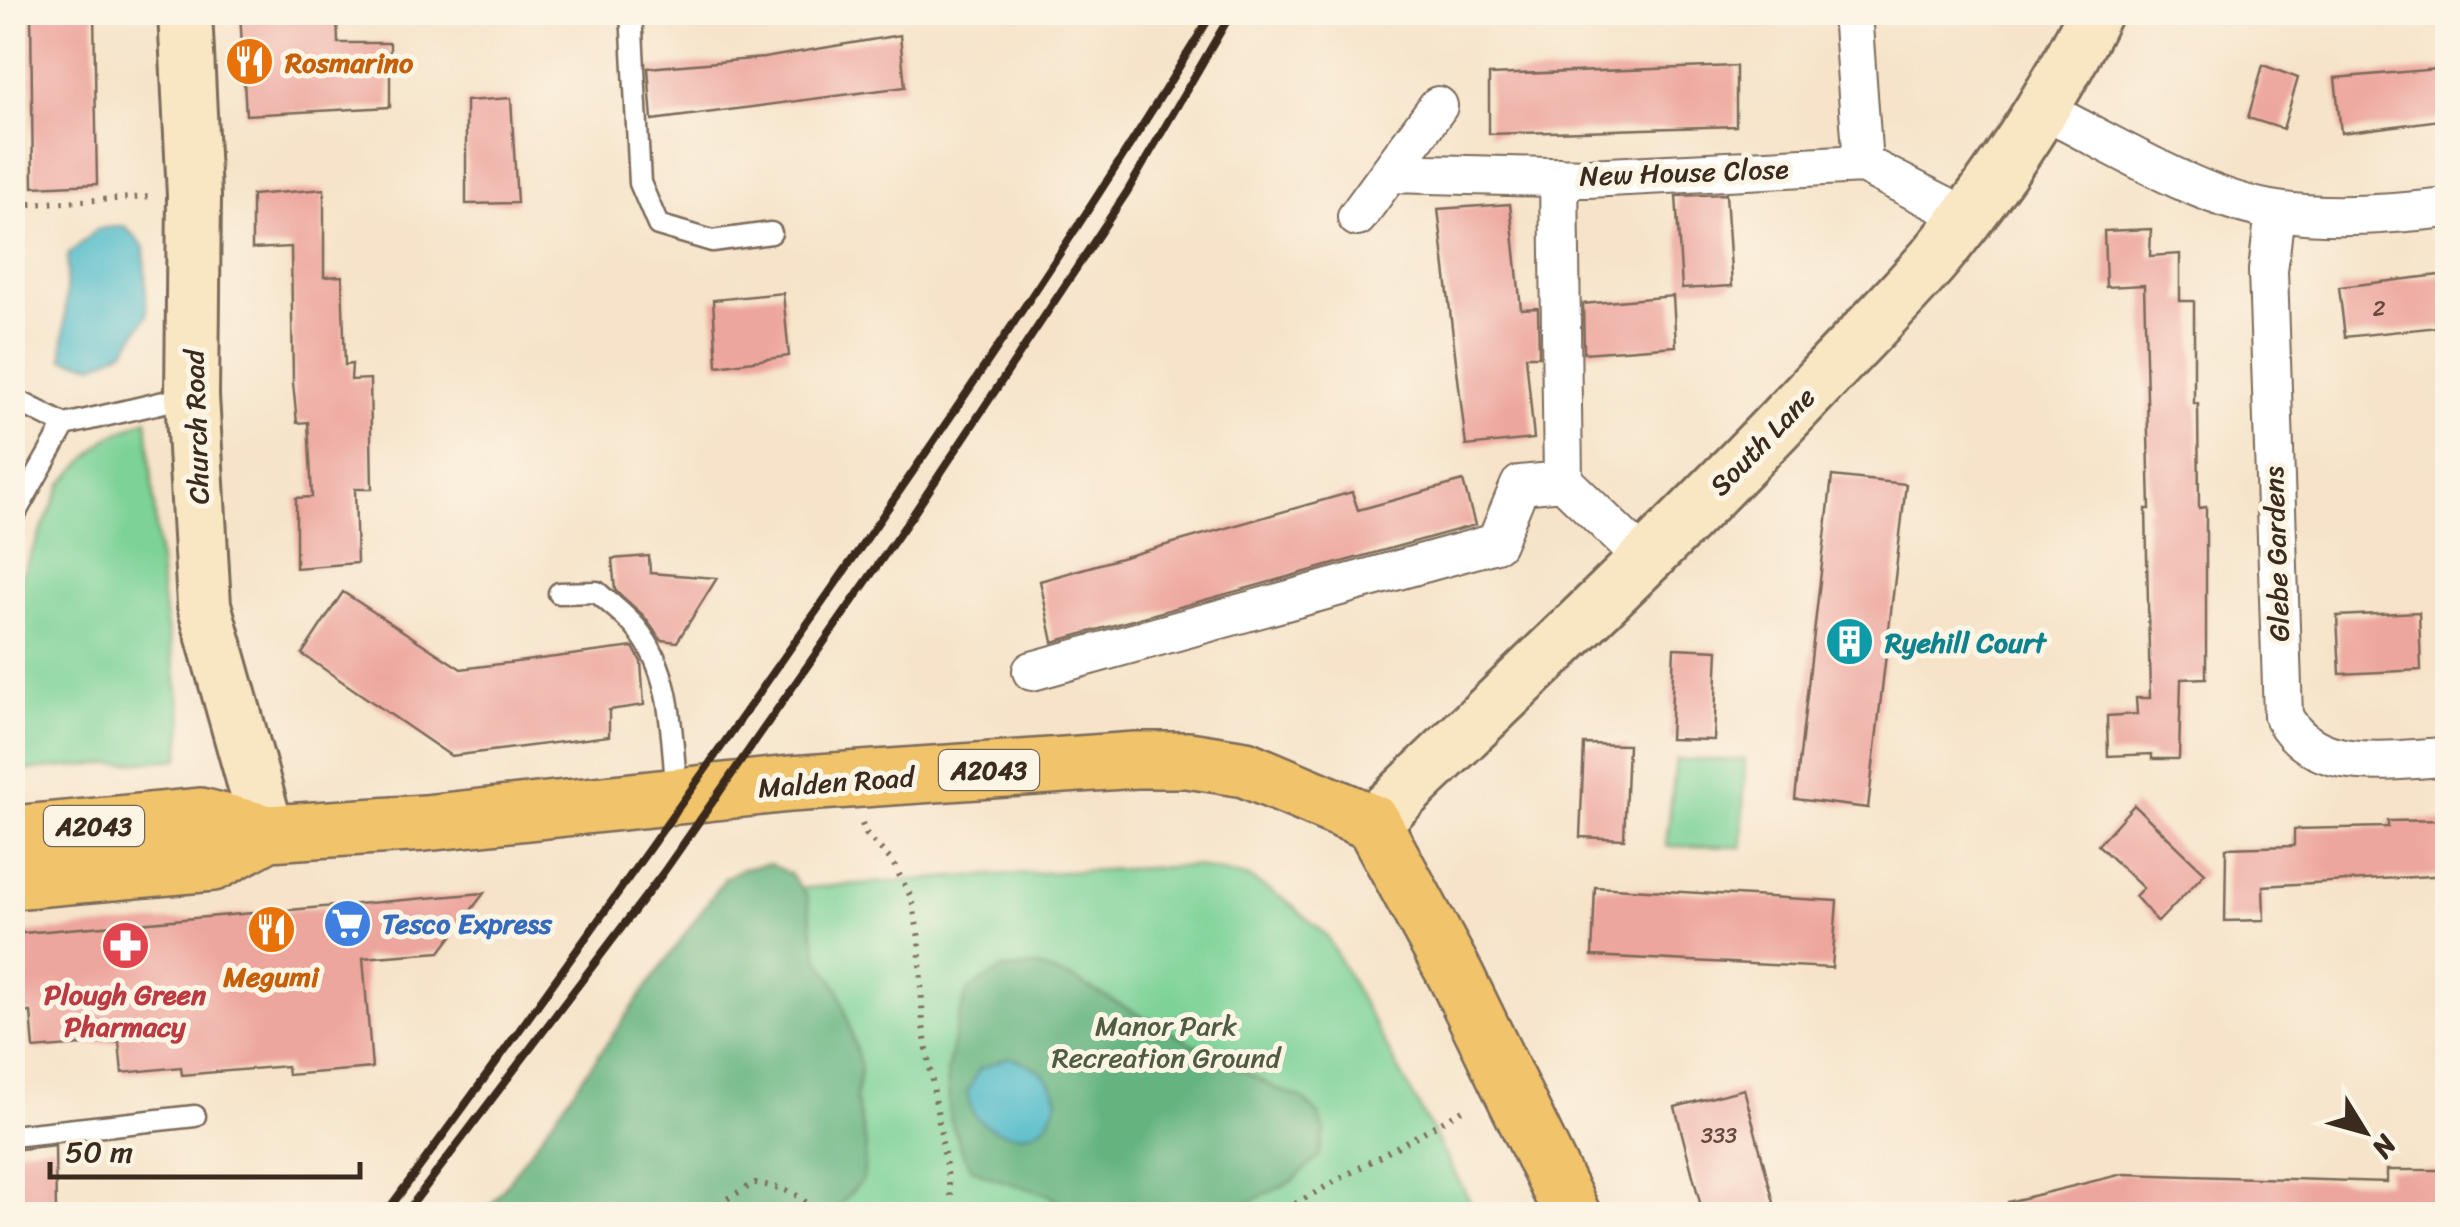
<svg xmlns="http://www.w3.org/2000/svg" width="2460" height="1227" font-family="Sriracha,sans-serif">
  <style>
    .green { fill: #7cd297; stroke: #5c7e5a; stroke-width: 2.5 }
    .forest { fill: #65b480; stroke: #506f4f; stroke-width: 2.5 }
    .water { fill: #4fbbca; stroke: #457274; stroke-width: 2.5 }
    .building { fill: #eda69e }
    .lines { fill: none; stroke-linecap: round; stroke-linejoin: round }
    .lane-casing { stroke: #7c6b5a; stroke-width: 25 }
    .street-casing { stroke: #7c6b5a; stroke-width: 42 }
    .secondary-casing { stroke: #7c6b5a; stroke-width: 58 }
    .primary-casing { stroke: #7c6b5a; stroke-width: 60 }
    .path { stroke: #7c6b5a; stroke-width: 6; stroke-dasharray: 2.5 8; stroke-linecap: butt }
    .lane { stroke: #fff; stroke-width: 20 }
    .street { stroke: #fff; stroke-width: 38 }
    .secondary { stroke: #f9e7c3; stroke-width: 52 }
    .primary { stroke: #f1c36a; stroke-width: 55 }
    .rail { stroke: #3b2a1e; stroke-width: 8 }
    .labels { text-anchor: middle; stroke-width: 10; stroke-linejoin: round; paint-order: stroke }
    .number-label { font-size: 22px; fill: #68493e }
    .shield { fill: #fcf5e5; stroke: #75675a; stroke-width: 2.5 }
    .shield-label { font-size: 25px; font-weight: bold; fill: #3b2a1e }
    .food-label { font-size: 28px; font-weight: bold; fill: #c56008; stroke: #fcf5e5; text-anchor: start }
    .street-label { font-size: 28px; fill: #3b2a1e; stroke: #fcf5e5 }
    .culture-label { font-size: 28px; font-weight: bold; fill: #0d838f; stroke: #fcf5e5; text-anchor: start }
    .shop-label { font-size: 28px; font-weight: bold; fill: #366cbe; stroke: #fcf5e5; text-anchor: start }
    .health-label { font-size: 28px; font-weight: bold; fill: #be3a42; stroke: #fcf5e5 }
    .park-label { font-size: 28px; fill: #4e5c42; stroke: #fcf5e5 }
  </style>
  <rect width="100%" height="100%" fill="#fcf5e5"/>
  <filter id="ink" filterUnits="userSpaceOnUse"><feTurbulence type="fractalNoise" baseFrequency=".01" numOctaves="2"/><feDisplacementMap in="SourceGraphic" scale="20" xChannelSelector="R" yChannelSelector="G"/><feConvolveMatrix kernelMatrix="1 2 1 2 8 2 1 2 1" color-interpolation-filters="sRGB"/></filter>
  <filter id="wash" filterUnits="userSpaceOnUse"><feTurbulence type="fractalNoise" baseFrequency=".0048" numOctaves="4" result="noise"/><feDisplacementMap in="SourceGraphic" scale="40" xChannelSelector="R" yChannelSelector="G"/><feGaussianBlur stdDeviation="2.25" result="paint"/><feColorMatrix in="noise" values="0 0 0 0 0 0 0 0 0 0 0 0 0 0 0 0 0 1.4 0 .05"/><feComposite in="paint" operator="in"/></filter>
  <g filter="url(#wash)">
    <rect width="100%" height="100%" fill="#f6e3c9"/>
    <!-- green -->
    <path class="green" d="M147,419l15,179 21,122 -4,39 -166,12v-176l49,-111 44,-45z
      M1676,760h69l-3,87 -76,-1z
      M1193,866l56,12 39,24 38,33 146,270 -20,9h-944l228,-321 234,-17z"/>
    <!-- forest -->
    <path class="forest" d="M770,864l20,10 17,22 11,61 21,33 22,78 -5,31 10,46 -3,34 -31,35h-347l240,-336 19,-10z
      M1035,966l38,13 206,111 23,8 17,17 6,17 -7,26 -27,24 -66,32h-149l-28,-19 -63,-20 -14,-8 -8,-13 -13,-36 -3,-45 10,-50 11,-33 33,-20z"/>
    <!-- water -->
    <path class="water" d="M124,226l20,20 3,70 -22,34 -30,15 -32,-6 5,-104 29,-26z
      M1009,1057c26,8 40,15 49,42 -3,7 -6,16 -10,22 -18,22 -56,14 -73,-5 -4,-5 -6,-16 -8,-23l12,-24z"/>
    <g id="blocks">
      <!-- building -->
      <path class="building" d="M31,12h63l3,172 -64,3z
        M240,12l97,3 1,28h52v64l-144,8z
        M900,35l5,52 -253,33 -4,-52 116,-10z
        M2263,65l35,13 -15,51 -35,-11z
        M1736,66v60l-247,8v-59z
        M2448,68v51l-107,14 -6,-55z
        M511,98l6,105 -51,1v-103z
        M324,189v88l18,-1 3,89 7,-1 -1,16 19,-1 2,110h-17l2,74 -61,5v-70l16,-1 -4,-75 -11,1 -4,-40 -2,-136 -39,2v-54z
        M1726,194l6,92 -50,3 -6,-93z
        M1510,204l11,105 17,-1 1,48h-13l8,83 -68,7 -28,-237z
        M2151,229l-1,27 30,-2v47h14v103h4l1,104 7,-1v171l-25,1 -2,80h-27v-5l-44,2 -1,-40 30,-2 -1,-16h14l-4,-189h4l-6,-224 -38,2 -2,-56z
        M2448,274v52l-103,11 -6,-50z
        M783,293l6,63 -72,10 -4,-66z
        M1673,296l3,50 -92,7 -1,-49z
        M1832,476l74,8 -38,324 -73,-9z
        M1463,481l12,44 -422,117 -13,-61 312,-89 6,18z
        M649,556l1,17 67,5 -40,64 -16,-2 -18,-25 -28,-25 -3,-31z
        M343,592l118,77 172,-22 8,15 3,43 -35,5v26l-158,20 -149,-102z
        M2419,612l2,58 -81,4 -3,-58z
        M1674,648l44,2 -4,90 -44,-1z
        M1584,744l44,1 -4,94 -44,-2z
        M2134,805l71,68 -47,49 -23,-26 8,-8 -45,-43z
        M2448,820v55l-185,11 1,34 -39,1 1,-73 68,-2v-17l94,-2v-6z
        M1595,887l242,14 -5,67 -240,-12z
        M484,893l-44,59 -77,6 9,110 -84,7 -1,-9 -105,9 -1,-8 -59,6 -3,-31 -85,7 -3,-37 -19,1v-79z
        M1744,1089l33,125h-74l-28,-107z
        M55,1145l1,69h-44v-64z
        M2387,1170h61v44h-438l-2,-12 115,-28 264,8z"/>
    </g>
  </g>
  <g filter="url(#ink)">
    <use href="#blocks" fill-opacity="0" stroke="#7c6b5a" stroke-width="2.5"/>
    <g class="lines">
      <defs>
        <path id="lane" d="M631,12l9,171 18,42 54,16 59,-8
          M12,398l53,27
          M12,519l53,-94 125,-29
          M559,593l38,-1c13,12 29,23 40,37 37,45 34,110 40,165
          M12,1136l183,-20"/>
        <path id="street" d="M1852,12l11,152
          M2043,110c68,33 160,91 234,101 56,8 115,3 171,-3
          M1389,173l199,5 275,-14 104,53
          M1559,177l4,304 83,80
          M2275,211l-7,60 15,445c31,60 107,43 165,41
          M1357,217l81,-111
          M1032,671l464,-128 24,-58 43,-4"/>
        <path id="secondary" d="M185,12l9,184 -2,200 12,209 64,228
          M1373,823c151,-146 304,-289 447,-442 38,-41 78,-80 114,-122 63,-76 118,-158 161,-247"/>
        <path id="primary" d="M12,834l188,-18 68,17 157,-10 365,-39 346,-24h52l57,9 128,54 83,153 116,238
          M12,881l201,-18 55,-30"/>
      </defs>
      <!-- lane casing -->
      <use href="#lane" class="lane-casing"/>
      <!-- street casing -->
      <use href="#street" class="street-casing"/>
      <!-- secondary casing -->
      <use href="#secondary" class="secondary-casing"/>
      <!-- primary casing -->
      <use href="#primary" class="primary-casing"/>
      <!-- path -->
      <path class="path" d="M12,201l1,4 135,-8
        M862,824l4,10 26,27 20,38 7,39 4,88 30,182
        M700,1214l55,-31c22,4 49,9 59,31
        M903,1214c30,-9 100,-14 128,0
        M1277,1214l191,-107"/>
      <!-- lane -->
      <use href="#lane" class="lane"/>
      <!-- street -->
      <use href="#street" class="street"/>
      <!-- secondary -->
      <use href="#secondary" class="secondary"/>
      <!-- primary -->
      <use href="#primary" class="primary"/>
      <!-- rail -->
      <path class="rail" d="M385,1214c139,-188 275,-379 409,-571 145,-207 287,-415 419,-631
        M405,1214l258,-341 251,-360 213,-321 105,-180"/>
    </g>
  </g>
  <!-- icons -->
  <defs>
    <symbol id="restaurant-disc" viewBox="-11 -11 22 22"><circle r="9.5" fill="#e8710a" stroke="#fcf5e5"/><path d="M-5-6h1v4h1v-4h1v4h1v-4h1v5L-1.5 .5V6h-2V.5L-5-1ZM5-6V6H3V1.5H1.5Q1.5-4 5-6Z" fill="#fff"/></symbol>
    <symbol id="building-disc" viewBox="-11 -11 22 22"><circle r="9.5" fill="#0f9aa8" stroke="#fcf5e5"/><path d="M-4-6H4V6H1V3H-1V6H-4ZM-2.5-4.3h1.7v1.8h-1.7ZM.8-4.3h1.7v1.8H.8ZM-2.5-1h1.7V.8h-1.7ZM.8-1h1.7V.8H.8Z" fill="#fff"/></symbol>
    <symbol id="supermarket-disc" viewBox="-11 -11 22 22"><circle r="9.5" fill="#3f7fe0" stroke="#fcf5e5"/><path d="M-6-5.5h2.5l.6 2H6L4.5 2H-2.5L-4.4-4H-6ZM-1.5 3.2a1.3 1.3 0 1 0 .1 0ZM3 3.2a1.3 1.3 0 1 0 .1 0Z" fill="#fff"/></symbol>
    <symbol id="pharmacy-disc" viewBox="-11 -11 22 22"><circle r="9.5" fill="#e0444e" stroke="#fcf5e5"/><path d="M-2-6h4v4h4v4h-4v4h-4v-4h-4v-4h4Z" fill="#fff"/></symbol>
  </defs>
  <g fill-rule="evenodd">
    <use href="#restaurant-disc" x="222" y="34" width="55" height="55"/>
    <use href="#building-disc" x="1822" y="614" width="55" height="55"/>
    <use href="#supermarket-disc" x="320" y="896" width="55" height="55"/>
    <use href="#restaurant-disc" x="244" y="902" width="55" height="55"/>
    <use href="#pharmacy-disc" x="98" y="918" width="55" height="55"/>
  </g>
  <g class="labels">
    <!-- number labels -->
    <g class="number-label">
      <text x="2379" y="316">2</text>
      <text x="1719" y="1143">333</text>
    </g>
    <!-- shield labels -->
    <g class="shield">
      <rect x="939" y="750" width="100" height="40" rx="8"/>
      <rect x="44" y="806" width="100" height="40" rx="8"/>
    </g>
    <g class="shield-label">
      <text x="989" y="779">A2043</text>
      <text x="94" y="835">A2043</text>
    </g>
    <!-- food labels -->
    <g class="food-label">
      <text x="285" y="72">Rosmarino</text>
      <text x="271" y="986" text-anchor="middle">Megumi</text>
    </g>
    <!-- street labels -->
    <g class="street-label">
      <text transform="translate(1684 172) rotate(-2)" y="10">New House Close</text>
      <text transform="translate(196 427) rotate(-92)" y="10">Church Road</text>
      <text transform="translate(1762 441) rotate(-46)" y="10">South Lane</text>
      <text transform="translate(2276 554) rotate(-92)" y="10">Glebe Gardens</text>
      <text transform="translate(836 782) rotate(-4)" y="10">Malden Road</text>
    </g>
    <!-- culture labels -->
    <g class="culture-label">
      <text x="1885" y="652">Ryehill Court</text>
    </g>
    <!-- shop labels -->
    <g class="shop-label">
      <text x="382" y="933">Tesco Express</text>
    </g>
    <!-- health labels -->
    <g class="health-label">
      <text x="125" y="1004">Plough Green<tspan x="125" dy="32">Pharmacy</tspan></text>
    </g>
    <!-- park labels -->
    <g class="park-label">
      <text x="1166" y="1035">Manor Park<tspan x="1166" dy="32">Recreation Ground</tspan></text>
    </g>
  </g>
  <!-- margin -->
  <rect width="2460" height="1227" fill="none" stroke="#fcf5e5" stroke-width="50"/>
  <!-- north arrow -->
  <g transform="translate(2365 1132) rotate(127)" stroke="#fcf5e5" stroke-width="8" paint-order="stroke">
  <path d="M0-8L18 38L0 25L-18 38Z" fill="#3b2a1e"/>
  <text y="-15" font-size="28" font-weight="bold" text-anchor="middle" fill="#3b2a1e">N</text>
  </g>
  <!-- scale -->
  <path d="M50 1162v15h310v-15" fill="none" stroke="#3b2a1e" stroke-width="5"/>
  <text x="65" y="1162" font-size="30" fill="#3b2a1e" stroke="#fcf5e5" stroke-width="8" paint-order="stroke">50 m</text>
</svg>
